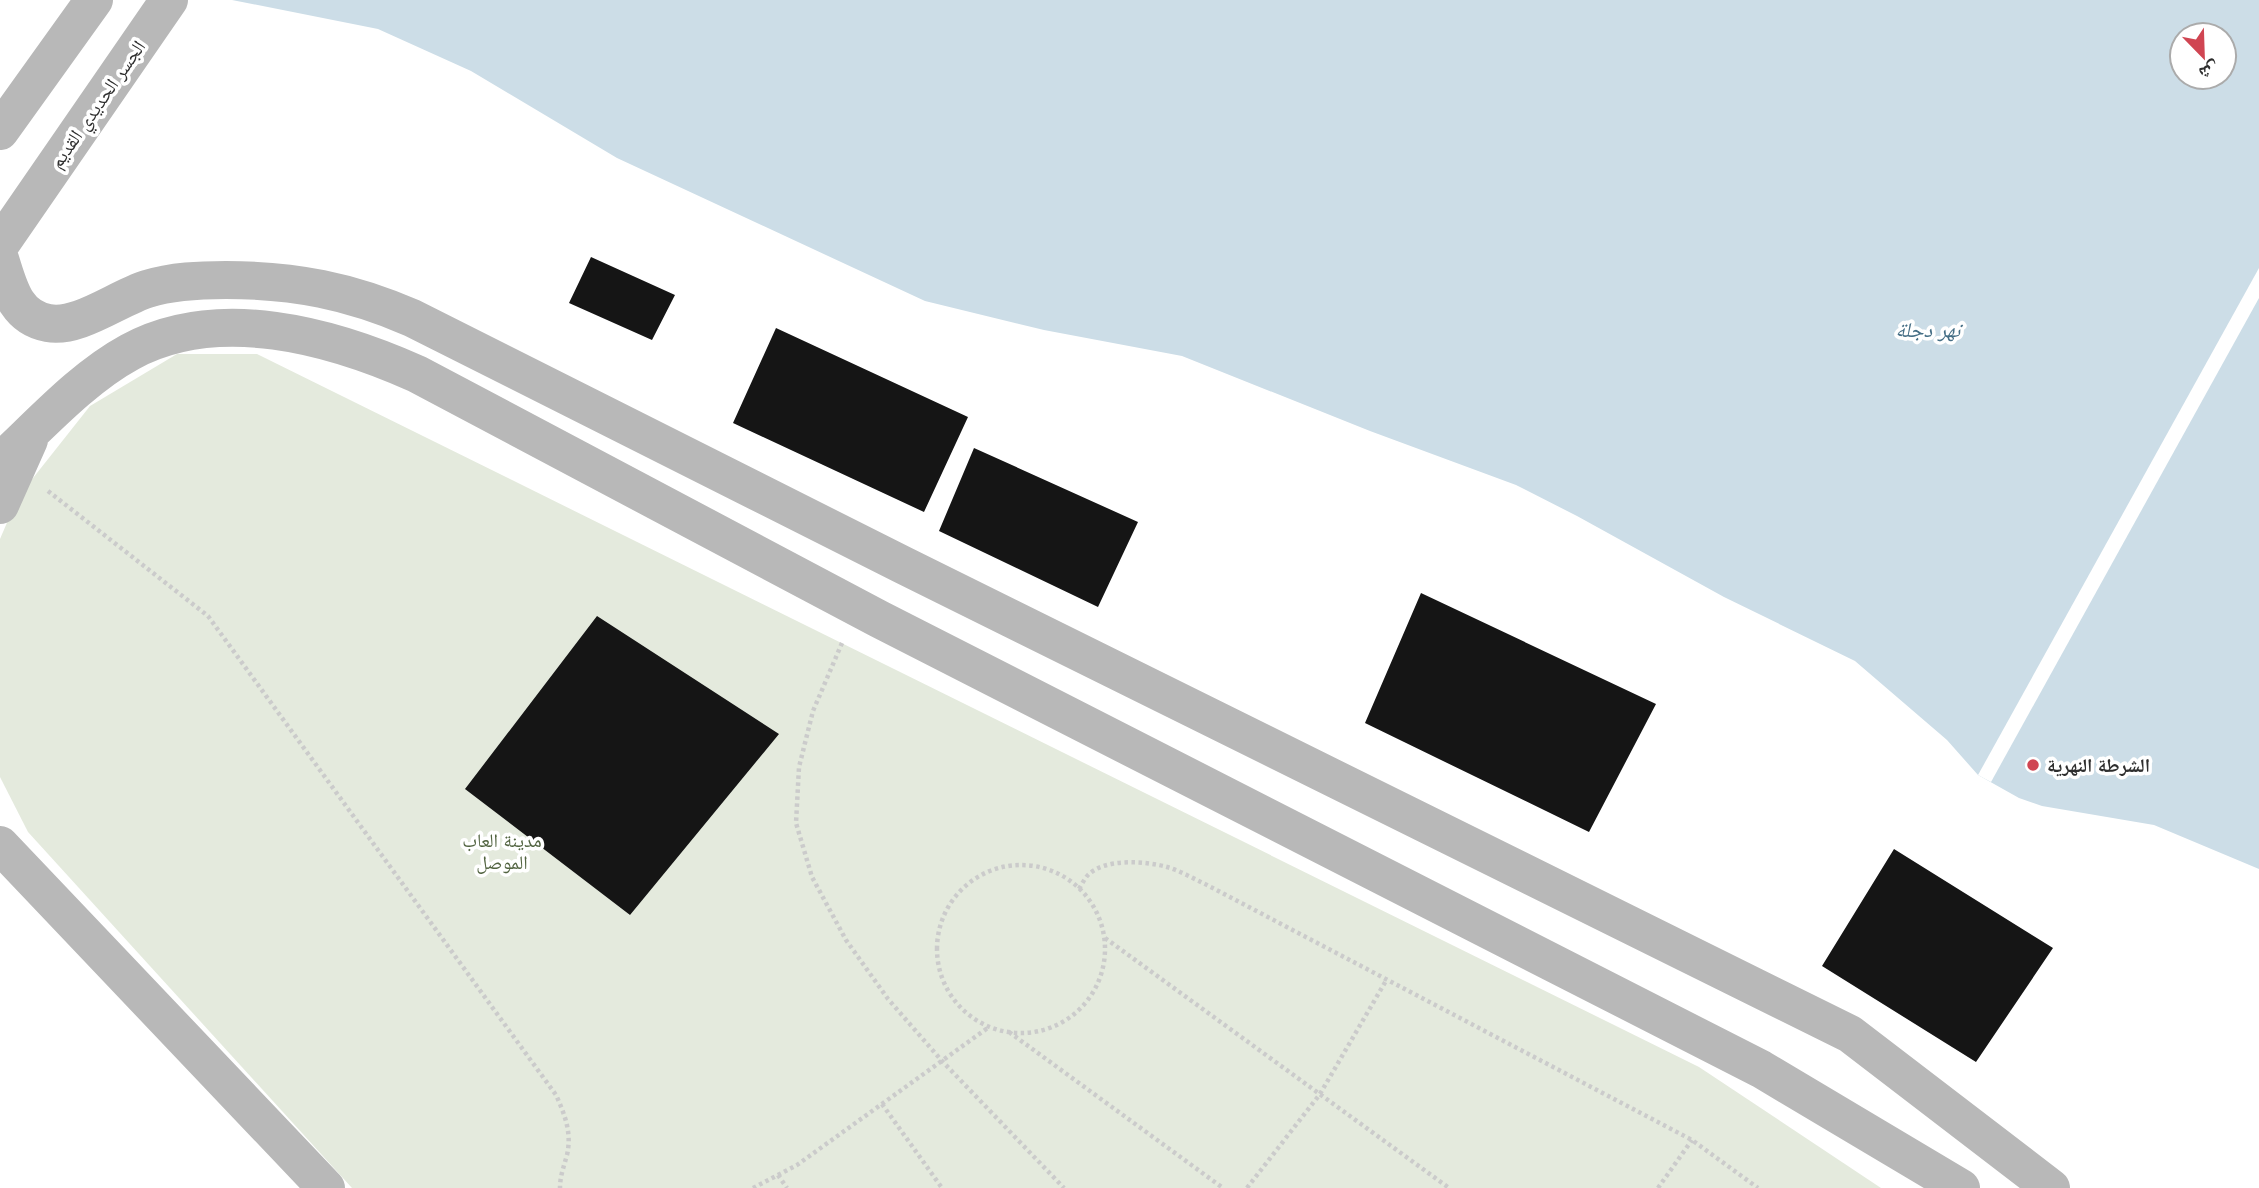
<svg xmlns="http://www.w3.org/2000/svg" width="2259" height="1188" font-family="Arial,'Noto Naskh Arabic',sans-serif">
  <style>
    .green { fill: #e4eadd }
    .water { fill: #ccdde7; fill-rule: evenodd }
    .pier { fill: #fff }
    .building { fill: #151515 }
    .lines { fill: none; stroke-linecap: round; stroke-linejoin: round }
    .path { stroke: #cbcbcb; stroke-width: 4.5; stroke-dasharray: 3.5 3.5; stroke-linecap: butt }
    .secondary { stroke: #b8b8b8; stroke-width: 38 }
    .poi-dot { fill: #d04552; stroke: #fff; stroke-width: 2.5 }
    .labels { text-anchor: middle; stroke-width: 7; stroke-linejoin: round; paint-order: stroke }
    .street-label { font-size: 19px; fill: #2e2e2e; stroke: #fff }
    .poi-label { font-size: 19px; font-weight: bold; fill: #2e2e2e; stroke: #fff; text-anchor: start }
    .park-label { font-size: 19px; fill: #526441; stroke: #fff }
    .water-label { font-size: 21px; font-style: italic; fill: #466f86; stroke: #fff }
  </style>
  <rect width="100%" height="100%" fill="#fff"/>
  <!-- green -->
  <path class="green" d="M177,354h80l1442,713 182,121h-1529l-324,-356 -28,-55v-238l18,-42 72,-91z"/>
  <!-- water -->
  <path class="water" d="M232,0h2027v869l-105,-44 -112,-19 -23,-8 -41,-23 -31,-35 -92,-79 -131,-64 -147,-81 -61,-31 -146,-54 -188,-75 -138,-26 -119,-29 -308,-143 -146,-87 -93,-42zM2182,35h42v42h-42z"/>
  <!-- pier -->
  <path class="pier" d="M2259,268v30l-268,484 -13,-7z"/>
  <!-- building -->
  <path class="building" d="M591,257l84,38 -23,45 -83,-37z
    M776,328l192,89 -44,95 -191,-89z
    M974,448l164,74 -40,85 -159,-76z
    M1421,593l235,111 -67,128 -224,-109z
    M597,616l182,118 -149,181 -165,-126z
    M1894,849l159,99 -77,114 -154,-96z"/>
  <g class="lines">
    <!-- path -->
    <path class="path" d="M48,491l160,125 348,479c9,20 16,38 11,60 -3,11 -7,21 -7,33
      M842,643l-29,68 -14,56 -3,56 16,54 34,63 42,59 54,62 122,127
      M937 949a84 84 0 1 1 168 0a84 84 0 1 1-168 0Z
      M1079,889c3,-5 6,-11 9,-14 17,-17 58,-14 79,-8 14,4 27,12 40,18l485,255 66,48
      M1105,938l344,250
      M1009,1032l214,156
      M882,1104l60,84
      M778,1175l9,13
      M753,1188l44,-23 192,-138
      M1247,1188l73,-94 67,-115
      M1658,1188l34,-48"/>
    <!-- secondary -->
    <path class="secondary" d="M0,131l94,-131
      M0,245l169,-245
      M0,259c9,28 15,58 48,64 30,6 70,-25 99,-34 26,-8 53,-9 79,-9 68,0 124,11 186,38l491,247 947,469 201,154
      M0,462c40,-37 82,-84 130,-110 88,-48 202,-16 287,22l462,245 882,450 200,119
      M0,505l29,-65
      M0,845l326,343"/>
  </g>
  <!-- markers -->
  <circle class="poi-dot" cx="2033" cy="765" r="7"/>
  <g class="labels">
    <!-- street labels -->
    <g class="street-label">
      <text transform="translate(97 104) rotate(-55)" y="7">الجسر الحديدي القديم</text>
    </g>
    <!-- poi labels -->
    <g class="poi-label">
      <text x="2047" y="772">الشرطة النهرية</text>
    </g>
    <!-- park labels -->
    <g class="park-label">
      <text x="502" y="847">مدينة العاب<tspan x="502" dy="22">الموصل</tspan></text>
    </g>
    <!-- water labels -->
    <g class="water-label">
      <text x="1928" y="337">نهر دجلة</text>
    </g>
  </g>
  <!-- north arrow -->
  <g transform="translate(2203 56) rotate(157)"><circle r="33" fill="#ffffff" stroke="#ababab" stroke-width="2"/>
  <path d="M0-5L12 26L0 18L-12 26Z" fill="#d04552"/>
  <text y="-10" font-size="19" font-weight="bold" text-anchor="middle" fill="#2e2e2e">ش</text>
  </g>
</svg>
